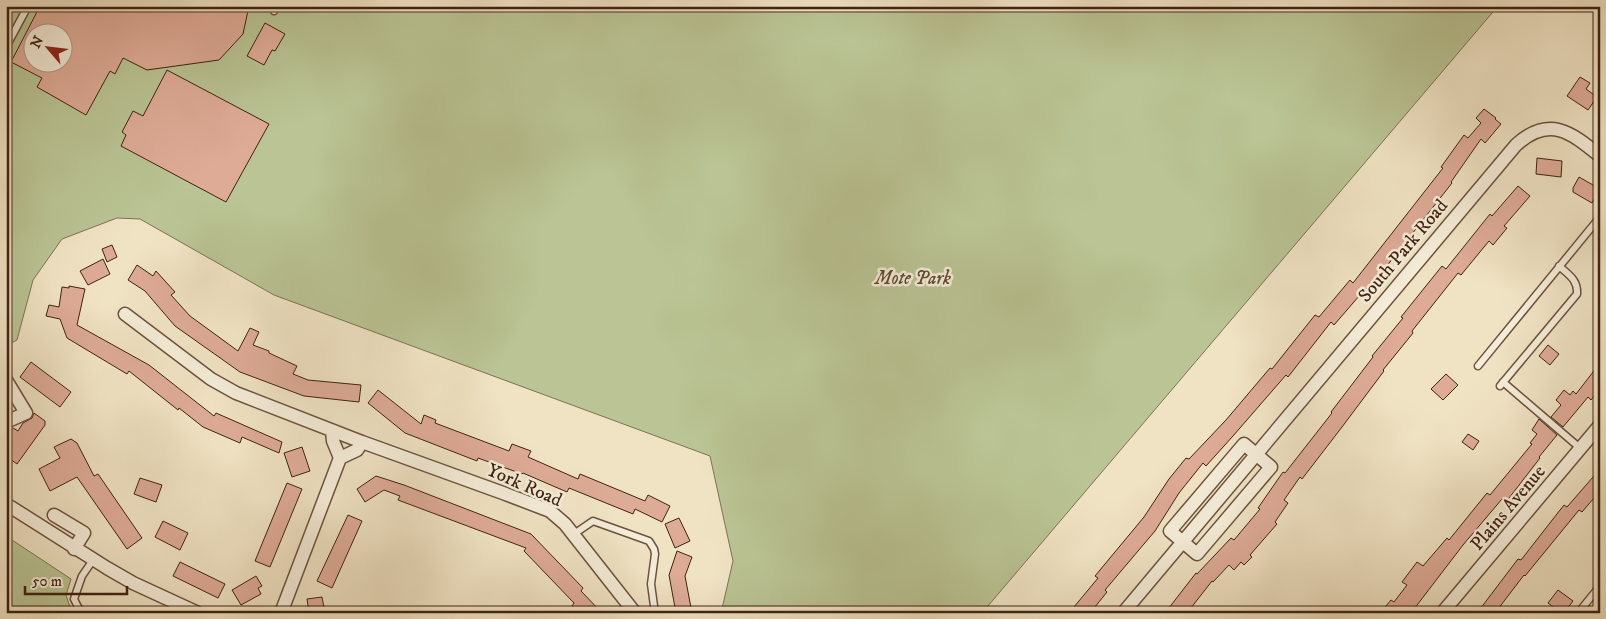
<svg xmlns="http://www.w3.org/2000/svg" width="1606" height="619" font-family="'IM FELL DW Pica',serif">
  <style>
    .green { fill: #bac494; stroke: #7d7353; fill-rule: evenodd }
    .building { fill: #deab97; stroke: #402212; fill-rule: evenodd }
    .lines { fill: none; stroke-linecap: round; stroke-linejoin: round }
    .lane-casing { stroke: #6c523e; stroke-width: 9 }
    .street-casing { stroke: #6c523e; stroke-width: 15 }
    .lane { stroke: #f5edd9; stroke-width: 6 }
    .street { stroke: #f5edd9; stroke-width: 12 }
    .labels { text-anchor: middle; stroke-width: 5; stroke-linejoin: round; paint-order: stroke }
    .street-label { font-size: 19px; fill: #402212; stroke: #f5edd9 }
    .park-label { font-size: 19px; font-style: italic; fill: #5e4a32; stroke: #f5edd9 }
  </style>
  <rect width="100%" height="100%" fill="#f0e3c4"/>
  <filter id="stains"><feTurbulence type="fractalNoise" baseFrequency=".004" numOctaves="4"/><feColorMatrix values="0 0 0 0 .2 0 0 0 0 .09 0 0 0 0 .02 0 0 0 .5 -.17"/></filter>
  <radialGradient id="worn" r=".72"><stop offset=".6" stop-color="#630" stop-opacity="0"/><stop offset="1" stop-color="#630" stop-opacity=".3"/></radialGradient>
  <!-- green -->
  <path class="green" d="M6,6h1492l-516,607h-261l12,-52 -23,-105 -436,-161 -134,-76 -23,-1 -55,21 -29,41 -16,60 -11,6zM32,32h30v30h-30z
    M6,536l65,43 -5,16 6,18h-66z"/>
  <!-- building -->
  <path class="building" d="M40,6h209l-6,28 -24,26 -72,10 -24,-12 -8,16 -5,-3 -24,44 -49,-28 5,-9 -31,-16zM32,32h30v30h-30z
    M265,23l20,11 -10,17 -3,-1 -8,15 -17,-9z
    M167,70l102,54 -43,78 -105,-56 5,-11 -4,-3 11,-21 10,5z
    M1580,77l10,6 -4,6 11,8 -9,13 -21,-14z
    M1484,109l12,9 -1,1 6,5 -16,19 -4,-4 -30,43 1,1 -84,107 -2,-2 -32,37 -3,-3 -43,55 -2,-2 -53,61 -27,30 -3,-3 -24,30 -24,38 -50,59 2,2 -17,21h-21l29,-35 -3,-2 49,-59 25,-38 17,-21 3,1 37,-39 44,-52 2,1 43,-54 4,2 31,-37 3,3 90,-115 -2,-1 23,-32 4,3 13,-15 -5,-5z
    M1537,158l25,3 -1,16 -25,-3z
    M1579,177l21,12 -8,14 -19,-11v-4z
    M1518,186l12,10 -26,30 3,2 -14,17 -4,-4 -28,34 -3,-2 -46,58 1,2 -30,37 1,1 -42,56 -40,52 -2,-2 -16,23 4,3 -13,19 2,2 -27,31 2,2 -8,8 -3,-3 -7,8 -5,-5 -16,17 -1,-1 -25,32h-22l31,-40 1,1 34,-36 3,2 26,-31 -2,-1 25,-36 2,1 47,-60 -1,-1 42,-55 -1,-1 31,-38 -2,-1 41,-51 4,3 44,-55 2,2z
    M112,245l5,12 -10,5 -5,-13z
    M103,259l7,15 -22,11 -8,-14z
    M137,265l16,11 3,-5 19,21 -4,3 19,21 48,35 12,-23 9,4 -6,13 16,6v2l28,13 -4,8 15,6 53,5 -2,17 -55,-6 -64,-24 -65,-46 -30,-35 -17,-11z
    M69,286l16,3 -8,36 72,40 65,51 2,-3 66,29 -3,11 -37,-16 -2,6 -37,-16 -24,-19 -1,2 -49,-39 -2,3 -60,-36 -7,-19 -14,-3 3,-11 10,2 3,-20 7,1z
    M1548,345l11,9 -9,11 -11,-9z
    M31,362l40,30 -11,15 -40,-30z
    M1600,363v26l-9,11 -3,-3 -25,30 -12,-10 10,-12 -5,-5 8,-10 6,5 3,-4 3,3z
    M1446,374l12,11 -15,15 -12,-11z
    M378,390l43,34 3,-9 12,5 -1,3 74,28 3,-7 19,7 -3,6 50,22 2,-5 65,27 3,-6 22,11 -8,16 -27,-13 -2,5 -64,-26 -2,4 -44,-19 -1,1 -44,-16 -1,3 -72,-28 -37,-30z
    M34,413l11,8v4l-28,39 -11,-8v-20l7,-8 5,3 5,-8 9,-5z
    M1539,419l18,16 -18,22 1,1 -34,44 -4,-3 -39,46 -52,68h-31l11,-13 3,2 13,-17 -5,-3 15,-20 6,4 24,-28 2,2 38,-47 3,2 42,-51 -2,-1 7,-9 -5,-4z
    M1468,434l11,7 -6,9 -11,-8z
    M71,439l6,4 17,33 4,-2 44,64 -15,11 -50,-72 -27,14 -11,-22 21,-11 -6,-11z
    M302,447l8,24 -18,6 -8,-24z
    M1600,469v22l-18,21 -3,-2 -54,66 -1,-1 -29,38h-18l41,-54 3,1 43,-55 3,2z
    M376,476l28,9 127,49 52,54 -2,3 21,22h-23l-7,-7 2,-3 -50,-52 2,-3 -128,-48 2,-4 -16,-6 -19,12 -8,-13z
    M140,478l22,7 -6,17 -22,-8z
    M287,483l15,6 -32,78 -15,-6z
    M348,515l14,6 -30,67 -15,-7z
    M679,518l11,23 -15,7 -10,-24z
    M163,521l25,12 -8,17 -25,-13z
    M677,551l15,6 -7,19 7,37h-16l-7,-38z
    M180,562l45,22 -7,14 -45,-22z
    M256,576l6,10 -4,2 3,6 -20,11 -9,-15z
    M1558,590l15,11 -9,12h-3l-13,-10z
    M322,597l3,16h-16l-2,-14z"/>
  <g class="lines">
    <defs>
      <path id="lane" d="M274,6v5
        M6,47l22,-41
        M1478,366l122,-149
        M1503,382l77,66
        M1500,386l77,-92c1,-14 -8,-19 -18,-28
        M574,534l19,-13 56,20 5,8 1,5 -4,30 3,22 -1,7
        M81,613l-7,-14 8,-23 11,-16
        M1578,613l22,-27"/>
      <path id="street" d="M125,314l86,65 25,14 126,49 141,51 47,18 15,13 70,89
        M6,380l20,33 -20,9
        M1244,444l27,23 -74,87 -27,-23z
        M340,458l17,-8 5,-8
        M6,504l101,64 26,15 65,30
        M54,515l30,18 -10,16
        M281,613l59,-155 -7,-17 -1,-10
        M1123,613l393,-468c33,-30 55,-13 84,11
        M1442,613l158,-188"/>
    </defs>
    <!-- lane casing -->
    <use href="#lane" class="lane-casing"/>
    <!-- street casing -->
    <use href="#street" class="street-casing"/>
    <!-- lane -->
    <use href="#lane" class="lane"/>
    <!-- street -->
    <use href="#street" class="street"/>
  </g>
  <g class="labels">
    <!-- street labels -->
    <g class="street-label">
      <text transform="translate(1402 250) rotate(-50)" y="7">South Park Road</text>
      <text transform="translate(525 484) rotate(24)" y="7">York Road</text>
      <text transform="translate(1507 507) rotate(-50)" y="7">Plains Avenue</text>
    </g>
    <!-- park labels -->
    <g class="park-label">
      <text x="913" y="284">Mote Park</text>
    </g>
  </g>
  <!-- margin -->
  <rect width="1606" height="619" fill="none" stroke="#f0e3c4" stroke-width="25"/>
  <rect x="8" y="8" width="1591" height="604" fill="none" stroke="#402212" stroke-width="2.5"/>
  <rect x="12" y="12" width="1581" height="594" fill="none" stroke="#402212"/>
  <!-- north arrow -->
  <g transform="translate(48 48) rotate(298)"><circle r="24" fill="#f5edd9" stroke="#ad9c89"/>
  <path d="M0-4L9 19L0 12L-9 19Z" fill="#8f2418"/>
  <text y="-8" font-size="14" font-weight="bold" text-anchor="middle" fill="#402212">N</text>
  </g>
  <!-- scale -->
  <path d="M25 586v8h102v-8" fill="none" stroke="#402212" stroke-width="2.5"/>
  <text x="32" y="586" font-size="15" fill="#402212" stroke="#f5edd9" stroke-width="4" paint-order="stroke">50 m</text>
  <rect width="100%" height="100%" filter="url(#stains)"/>
  <rect width="100%" height="100%" fill="url(#worn)"/>
</svg>
